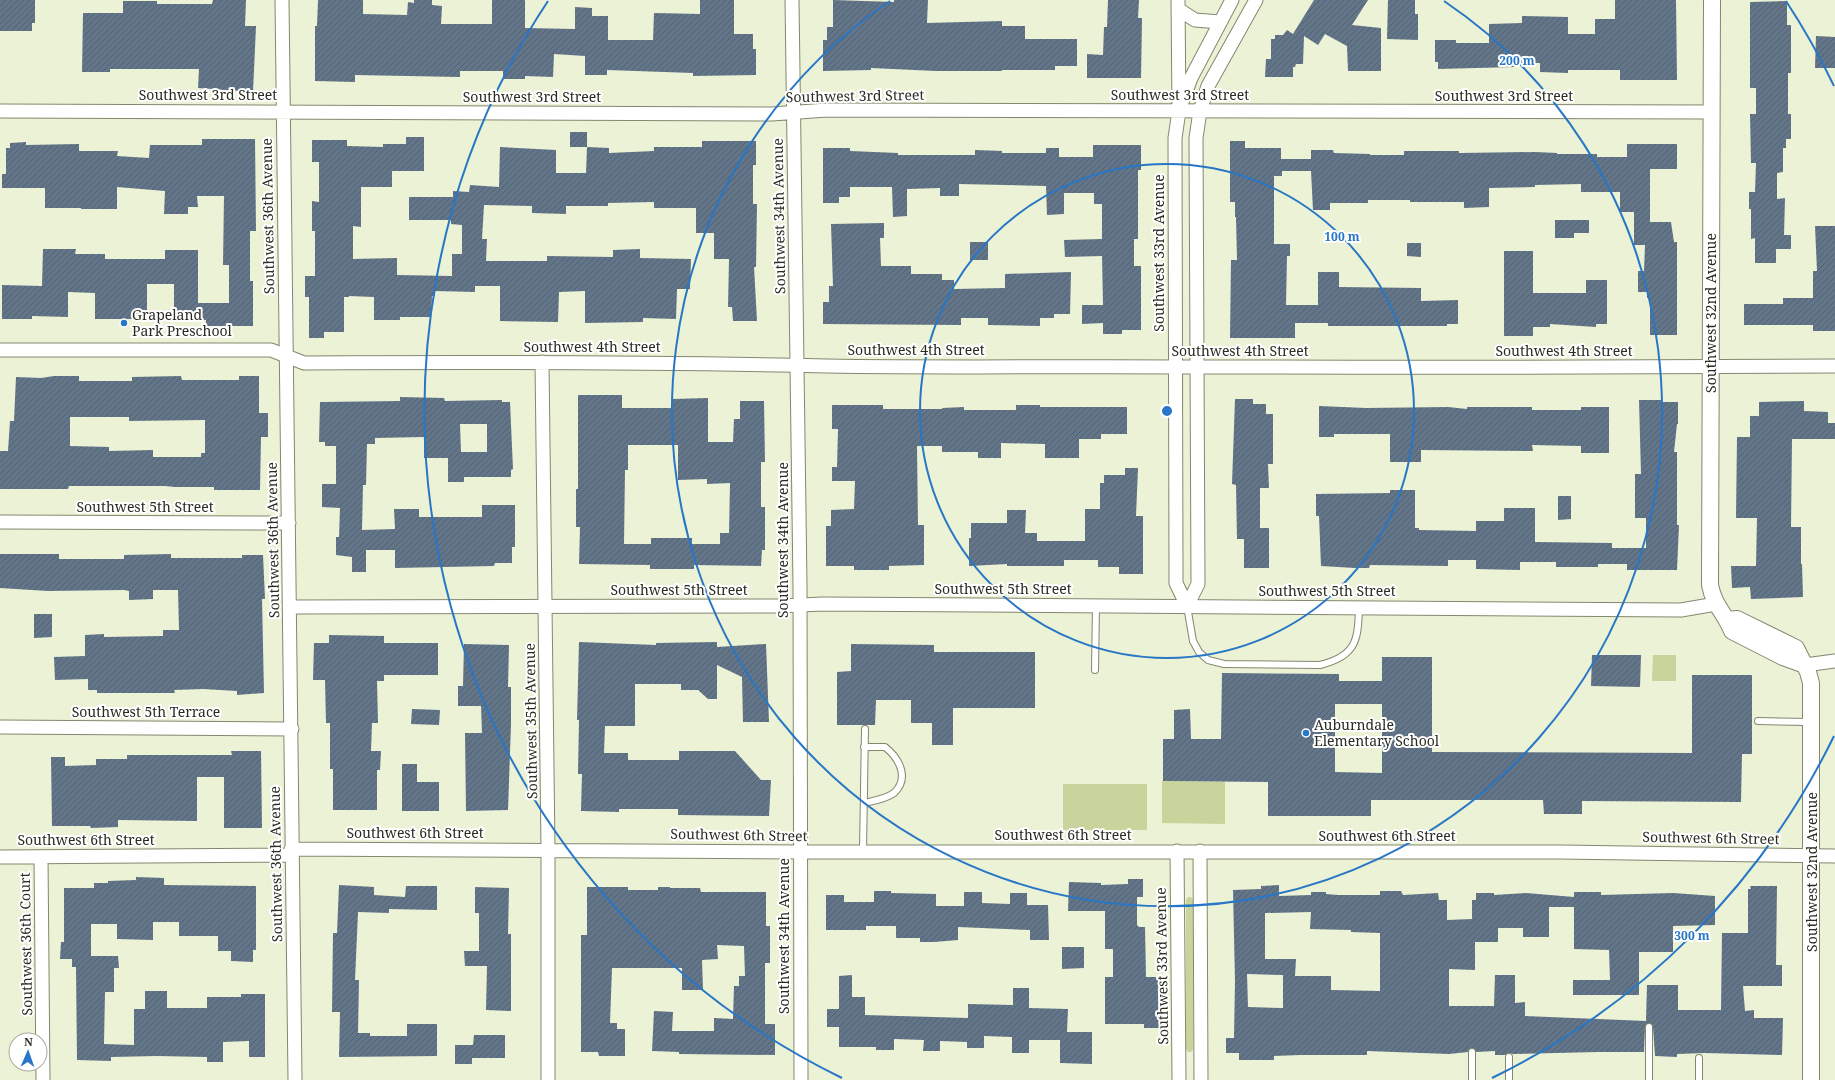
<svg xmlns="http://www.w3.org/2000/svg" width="1835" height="1080" font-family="'Noto Serif',serif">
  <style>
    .green { fill: #c9d49d }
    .building { fill: url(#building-hatch); fill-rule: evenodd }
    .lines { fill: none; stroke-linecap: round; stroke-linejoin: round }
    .service-casing { stroke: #82886e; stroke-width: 8 }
    .minor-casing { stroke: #82886e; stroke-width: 15 }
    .tertiary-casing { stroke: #82886e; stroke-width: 18 }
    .service { stroke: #fff; stroke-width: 6 }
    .minor { stroke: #fff; stroke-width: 13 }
    .tertiary { stroke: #fff; stroke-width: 16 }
    .ring { fill: none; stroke: #2877c6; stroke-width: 2 }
    .poi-dot { fill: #2877c6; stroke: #fff; stroke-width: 1.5 }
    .labels { text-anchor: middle; stroke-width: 4; stroke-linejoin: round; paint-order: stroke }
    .street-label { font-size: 14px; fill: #2a2c21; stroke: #fff }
    .poi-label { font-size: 14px; fill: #2a2c21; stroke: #fff; text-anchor: start }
    .centre { fill: #2877c6; stroke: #fff; stroke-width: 2 }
    .ring-label { font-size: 12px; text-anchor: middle; font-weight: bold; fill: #2877c6; stroke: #fff; stroke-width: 4; stroke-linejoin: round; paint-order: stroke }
  </style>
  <defs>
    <pattern id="building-hatch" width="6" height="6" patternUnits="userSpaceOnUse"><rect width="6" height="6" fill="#637589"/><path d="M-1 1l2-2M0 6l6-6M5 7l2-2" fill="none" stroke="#526070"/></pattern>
  </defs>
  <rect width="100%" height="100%" fill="#ebf2d5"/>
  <!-- green -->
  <path class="green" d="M1653,655h23v26h-24z
    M1162,781l63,1v42l-63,-1z
    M1063,784h84v46h-84z
    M1188,897h3l2,3v149l-2,3h-3l-2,-3v-149z"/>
  <!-- building -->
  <path class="building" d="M0,0h35v23h-3v8h-32z
    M213,0h33l-1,26h11l-3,66 -55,-4 1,-19h-89v3h-28l1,-59h40v-12h34v3h55z
    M318,0h45v14l44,1 1,-13 6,1v-3h18v5l10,1 -1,18h51v-24h33v28l50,1v-22l17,1v8h16v24h45l1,-27 46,1v-14h34v34h19v15h3v26l-63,1v-3l-86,-3v5h-22v-19l-31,-2 -1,23 -28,-1v3h-22v-8h-43v6l-105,-2v7l-40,-1v-55h2z
    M833,0l61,2v-2h34l-1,23 75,-2v5h23v13h52v27h-22v4h-53v1h-66l-65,-3v2l-48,1v-31h4v-13h6z
    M1108,0h31l-1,18h4l-1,60h-54v-24l16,1 1,-28h3z
    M1314,0h54l-16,25 29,3v43h-33l-1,-25 -22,-12 -7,11 -14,-9 -1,28h-7l-1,3h-2v10h-28l1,-18h5v-20h4v-4h8l4,-5 6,4z
    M1388,0h27v14h3v26l-31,-1z
    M1615,0h61l1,80h-57v-10h-52v3l-28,-1v-9h-26v4l-76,2v-7h-3v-22h21v3h33v-19l33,-1v-7l46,1v17h27v-15h20z
    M1787,1v24h4v48h-3v41h3v25h-5v9h-3v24l-6,1v26l8,-1 -1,37h7v14h-15v14h-21v-25l-4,1v-30h-2v-17h6l1,-29h-5l-1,-49h6v-26h-6v-86z
    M1816,36l19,1v31h-20z
    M570,132h17v15h-17z
    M406,137h18v34h-32v16h-31v40l-8,-1v33l44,-1v17l55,1v-22h10v-29l-11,-1v-4h-42v-23h44v-6l16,1 1,-7 29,2 1,-40 56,3v23h30l1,-26 22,1v5l45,-2v-4h48v-6h54v24h-3v39h4l-1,63h-2l3,54h-24l-1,-14h-4l1,-48h-15v-26h-18v-25h-42v-6l-46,1v3h-42v8l-34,-1v-7l-48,-1 -2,34h5l-1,22h61v-5l66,1v-7l27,-1v9l51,1 -1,30h-13l-1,30 -33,-1v4l-58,1v-32l-26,1 -1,30 -58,-1v-35h-25v6l-40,-1v5h-3l-1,21h-31v3h-26v-23l-25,-1v1h-5v35h-20v6h-15v-41h-4v-21h10v-45h-3v-30l7,1v-40h-7v-22h35v6l36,1v-3h23z
    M202,139h53l1,92h-6v50h3v45h-47v-6h-32v-36h-27v35h-52v-26l-27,-1v25l-36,-1v3h-30v-34l40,1 1,-37h33l-1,5h30v5h60v-9h33v53h31v-38h-6l1,-69h-27l1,11h-10v7h-24l1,-23 -48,-4v22h-36v-1h-36v-20h-43v-14h4v-26h4v-5l16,-1v3l53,-1v7h39l-1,5 32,2 1,-13h52z
    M1230,141h15v7h36v11h30v-9h22l1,3 36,1v1h34v-4h55v2l76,-1 22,1v1h40v3h30v-13h50v25h-27v53h21l3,20h3v93h-27v-37h-3v-6h-9v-21h6l1,-26h-11v-33h-14v-20h-39v-8l-46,1v2l-46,1v19l-25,1v-6h-54v-2h-42v3h-38v7h-17l-2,-39h-29v5h-8v68h16v12h-3l-1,49h32v-33h21v15l82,1v13l37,-1v24h-11v2h-119v-3h-33v15h-65l1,-78h6l-1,-43h-1v-15h-5z
    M1093,145h48v25h-3v69h-4v27h7v64h-19v4h-19v-11l-21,1v-19h21l-1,-49 -37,1 -1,-17 38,-1v-35h-8v-11h-30v21l-17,1 -1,-29 -87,-2v12h-19v-8l-33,1v27l-14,1 -1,-30h-42v10h-11v6h-16v-55h27v3l48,2v2h77v-5l27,1v2h44v-5h13v9h34z
    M1555,220h34v13h-15v5h-19z
    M884,223v15h-4l1,28h30v8h31v6h12v9l51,-1v-14l66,-2 -1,42h-16v4h-14v8l-52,-1v-7h-27v7l-138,-1v-22h6v-16h4l-2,-62z
    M1815,226h20v105h-22v-6h-69v-21h39v-6h30v-27h4z
    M970,242h18v18h-18z
    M1407,243h14v14l-14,-1z
    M1504,251h29v42h53v-13h21v44h-11v3l-46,-3v3h-17v9h-29z
    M54,376h25v5h53v-4l49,-1 1,4h57v-4h20v37h9v24h-7l-1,53h-46v-3h-39l-10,-1h-96l-1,3h-68v-38h8l2,-30h4l2,-44 25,1zM70,417h59v4l76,-1v33h-4v4h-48v-7l-44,1v-4l-39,-1z
    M578,395h44v13h51v-9l35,-1v44h25l1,-23h6v-18h24l1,61h-4v45h4v43h-3l-1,16 -67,-1v4h-44v-4l-71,-1 1,-37h-4v-38h2zM628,445h50v35l29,-1v5l23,-1 -1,50h-9v11h-28v-6h-41v6h-27l1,-74h3z
    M400,397l44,1 1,3 57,-1v2h8l3,67 -2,1v7h-47v5h-16v-24h-24v-21l-49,1v6h-8l-1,41h-3l-1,45 33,-1 -1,-20h25v8h63v-12h33v42h-3v16h-17l-1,3 -99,2v-18h-29v22h-14v-15l-16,-2v-18h3l1,-29 -18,-1v-23h14v-38h-11v-4h-6l1,-40 80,-1zM460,424h27v28h-26z
    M1235,399h18v5h13v10h7v50h-5l1,24h-9v40h9v40h-25v-29h-7l-1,-54 -4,-1z
    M1639,400h23v2h16v22h-1l-3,28h3v73h2l-2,45h-50v-6h-29v3h-42v-5h-36v8l-44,-1v-9h-28v6l-78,-1 -1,3h-14l-34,-2 -2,-50h-3v-22l74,-1v-3h25v38h4v2l57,1v-10h28v-13h31v34l77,1v5h34v-30h-11v-44h6z
    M1804,401v10l24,1v11h7v16h-43l-1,88h10v37h1l1,33 -52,2 -1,-12 -18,1 -1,-22h25l1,-48h-21l1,-81h13v-21h9v-14z
    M832,405h51v4h59v-1l22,-1v3h52v-5h24v2h87v27h-26v5h-22v19h-34v-14l-44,-1v15h-23v-6h-36v-6h-25l1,79h6v40l-35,1v4h-35v-4h-28v-40h5v-16l23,-1 1,-28h-23v-14h5l1,-38h-6z
    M1319,406l47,2 82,-1 19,2v-2h65v3h49v-3h28v46h-28v-7l-49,-1 1,6 -112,-1v12h-31v-28h-56v3h-15z
    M1125,468h13l-2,48h7v58h-24v-7h-21v-7h-34v6h-57v-2l-38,2v-28h2v-15h36v-13h19l-1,23h12v8h48v-32h15v-26h4v-8h21z
    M1558,496h13v23l-13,1z
    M0,554h59v5h65v-4l47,-1v4h71v-3h21l2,44h-3l2,94 -27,2v-4l-34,-2 -29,1 1,3h-78v-3h-9v-11l-33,1 -1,-23 31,-1v-21l19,-1v3l59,-1v-6h16l-1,-40h-25v9l-24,1v-9l-5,-1 -76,1 -48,-3z
    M34,614h18v23l-18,1z
    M329,635l55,1v7h54v32h-54v6h-7l1,42h-6l-1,28h10l-1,19h-3v40h-44v-41h-3v-46h-4l-1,-43h-12l1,-37h15z
    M579,642l77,3v-2l61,-1v5l49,-3 3,78h-26l-1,-45 -25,-12v34h-9l-10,-9h-17v-6h-46v42h-30l-1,27h24v7h51v-9h56l26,29h10l-2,36 -91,-1v-6h-59v3l-38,-1 1,-37h-4l1,-54h-2z
    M464,644l45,1 -1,42h3v37l-3,86 -42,1 -1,-78h17l-1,-27h-23v-20h5z
    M851,644l83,1v7h101v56h-82v37h-21v-22h-21v-23h-35l-1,25h-38v-53l14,-1z
    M1592,655h49l-1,32 -49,-1z
    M1382,657h50v95l260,1v-78h60v79h-10l-1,48 -159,-1v13h-38l-1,-14h-172v16h-103v-34l-105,-1v-42h11v-29l16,-1 1,30h30l1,-66 117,1v7h43zM1335,704h47v69l-47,-1z
    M412,709l28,1 -1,15 -28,-1z
    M231,751h30l1,77h-38v-51h-27v44l-79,-1v7l-27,1 -1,-2h-38l-1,-69h14v9l31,-1v-6h31v-4h105z
    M402,764h15v18h22v29h-37z
    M136,877l28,1v7l92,1v64h-3v12l-22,-1v-10h-13v-15h-39v-14h-26v18l-36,-1v-15h-26v32h27l1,12h-5v24h-9l-1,52 30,1v-36h11v-18h22v17h40v-11h34v-3h24v63h-16v-16l-26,1v20h-16v-5l-50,-1 -46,1v4l-34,-1 -1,-93h-4v-8h-12l1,-17h3v-54h30v-5h14v-2l28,-1z
    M1128,879h15v18h-6v28l2,2h6l1,50h12l1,51h-15v-4h-39v-47h8v-28h-8v-38h-37l1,-29 32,1v2l27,-1z
    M339,885l35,2v8l31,2 1,-11h31v24l-48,-1v4l-31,-1 -3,68h4l-1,53h12v3h37v-12h30v32l-98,1 1,-45h-8l1,-79h4z
    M1279,885v11l32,-1v-3h15v2l12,1h42v-4h21l2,4 35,-2 1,7h8v20l25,-1v-19h4v-7h18v2l32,-2 48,4v-5h27v3l72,-2 42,3v29l-42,1v26h-34v43h-66v-15h37l-1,-30 -35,-1v-42h-25v30h-26v-9h-25v14h-23v28l-26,-1v37h45l1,-31h20v28l10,-1v14l121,5 1,-36h31v25h43l1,-77h26v-44h3l-1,-3h27l-1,79h6v21h-39l2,25 9,-1v8h29l-1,37 -77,-2 -28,1v3l-22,-1 -2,-29 -4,-4 -4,4 -1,25h-46l-85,2 -4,-1 -4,2h-10v-4l-19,1 -4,-4 -4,4 -19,2 -82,-3v4h-67l-26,1v4h-35v-7h-13v-15h8l1,-57 -2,-91 28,-1v-3zM1311,912l-1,17 41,1v2l29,1v58l-49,-1v-14h-36l1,-17h-31v-46zM1247,974l36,1v33l-35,-1z
    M475,887l34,1 -1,46h3v77l-25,-1 1,-44h-22l-1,-15h15v-38h-4z
    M587,887h41v3h30v-3h12v1h30l1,4h65v34h4v37h-5v61h10v31l-96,-1v-2l-27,-1 2,-40 19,1 -1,19h42v-13l19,1 1,-33h5v-10h6l-1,-30 -27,-1 1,14 -16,1 1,30h-21v-22h-70l-2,55h7v6h8v27h-26l-1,-4h-17v-117h6z
    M874,891h17v2l45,1v12h28v-14h18v11l28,1v-11h17v12h21l1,35h-19v-10l-72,-3v13l-24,2h-14v-4h-24v-12h-30v4h-40v-35h18v7h30z
    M1062,947h22v21l-22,1z
    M852,975v22h13v18l103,3v-14l45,1v-17h16v20l39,1 -1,23h25v32l-32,-1v-23h-31v13h-17v-16l-28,-1v12h-17v-6l-27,-1v10h-17l1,-11 -30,-1v11h-18v-3h-37v-20h-12v-18h12v-33z
    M474,1035h31v23h-33v6h-17v-19h18z"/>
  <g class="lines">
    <defs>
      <path id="service" d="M1187,606l6,35 6,11 9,8 16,4 96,1c36,-9 38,-24 39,-57
        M1095,670l1,-64
        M1758,721l52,1
        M864,803c9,-2 22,-4 30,-10 16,-15 5,-35 -9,-46h-21
        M863,851l2,-122
        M1472,1080v-28
        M1509,1080v-23
        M1649,1080v-53
        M1699,1080v-22"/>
      <path id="minor" d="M282,0l13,1080
        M792,0l8,585 1,495
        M1178,0l1,111 -4,27 1,438v7l11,23
        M1178,9l17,11 25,2
        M1182,102l9,-24 41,-78
        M0,111l772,3 55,-4 884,2
        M0,350h271l33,13c174,-1 349,-1 523,3 123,2 246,0 369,1 213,0 426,1 639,-1
        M542,362l6,487v231
        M0,522l289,1
        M1187,606l11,-22 -2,-446 4,-27 8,-25 48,-86
        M290,607l488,-1 45,-2 858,6 35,-6
        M1805,665l30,-4
        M0,727l292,2
        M291,849l509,3h761l274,4
        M1177,851l2,229
        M1200,851l1,229
        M0,857l291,-2
        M41,857l2,223"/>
      <path id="tertiary" d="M1712,0l-2,585c4,21 15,28 22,46l51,26 22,8
        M1728,620l9,-1 59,29 12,24 3,11v397"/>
    </defs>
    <!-- service casing -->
    <use href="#service" class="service-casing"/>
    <!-- minor casing -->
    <use href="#minor" class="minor-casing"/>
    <!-- tertiary casing -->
    <use href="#tertiary" class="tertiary-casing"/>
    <!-- service -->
    <use href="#service" class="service"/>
    <!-- minor -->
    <use href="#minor" class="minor"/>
    <!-- tertiary -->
    <use href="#tertiary" class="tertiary"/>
  </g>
  <!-- distance rings -->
  <g class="ring">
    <circle cx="1167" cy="411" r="247"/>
    <path d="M1444 1A495 495 0 1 1 890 1"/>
    <path d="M1834 736A742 742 0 0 1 1492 1078M842 1078A742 742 0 0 1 548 1M1786 1A742 742 0 0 1 1834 86"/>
  </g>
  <!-- markers -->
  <g class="poi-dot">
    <circle cx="124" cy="323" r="4"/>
    <circle cx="1306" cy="733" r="4"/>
  </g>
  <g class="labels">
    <!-- street labels -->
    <g class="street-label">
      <text x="208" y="100">Southwest 3rd Street</text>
      <text x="1180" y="100">Southwest 3rd Street</text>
      <text transform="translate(855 96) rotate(-1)" y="5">Southwest 3rd Street</text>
      <text x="1504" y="101">Southwest 3rd Street</text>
      <text x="532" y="102">Southwest 3rd Street</text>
      <text transform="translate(268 216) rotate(-91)" y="5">Southwest 36th Avenue</text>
      <text transform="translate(779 216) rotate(-91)" y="5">Southwest 34th Avenue</text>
      <text transform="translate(1159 253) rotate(-90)" y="5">Southwest 33rd Avenue</text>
      <text transform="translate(1711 313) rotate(-90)" y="5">Southwest 32nd Avenue</text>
      <text x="592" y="352">Southwest 4th Street</text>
      <text x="916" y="355">Southwest 4th Street</text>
      <text x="1240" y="356">Southwest 4th Street</text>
      <text x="1564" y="356">Southwest 4th Street</text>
      <text x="145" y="512">Southwest 5th Street</text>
      <text transform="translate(273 540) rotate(-91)" y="5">Southwest 36th Avenue</text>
      <text transform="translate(783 540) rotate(-90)" y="5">Southwest 34th Avenue</text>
      <text x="1003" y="594">Southwest 5th Street</text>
      <text x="679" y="595">Southwest 5th Street</text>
      <text x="1327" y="596">Southwest 5th Street</text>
      <text x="146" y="717">Southwest 5th Terrace</text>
      <text transform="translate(531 721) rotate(-91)" y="5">Southwest 35th Avenue</text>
      <text x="415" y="838">Southwest 6th Street</text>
      <text transform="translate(739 835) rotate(1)" y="5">Southwest 6th Street</text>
      <text x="1063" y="840">Southwest 6th Street</text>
      <text x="1387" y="841">Southwest 6th Street</text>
      <text transform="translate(1711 838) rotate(1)" y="5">Southwest 6th Street</text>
      <text x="86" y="845">Southwest 6th Street</text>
      <text transform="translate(276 864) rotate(-91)" y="5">Southwest 36th Avenue</text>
      <text transform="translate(1812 872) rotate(-90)" y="5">Southwest 32nd Avenue</text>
      <text transform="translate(784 936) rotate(-90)" y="5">Southwest 34th Avenue</text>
      <text transform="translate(26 944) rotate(-91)" y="5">Southwest 36th Court</text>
      <text transform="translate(1162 966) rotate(-91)" y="5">Southwest 33rd Avenue</text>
    </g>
    <!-- poi labels -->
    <g class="poi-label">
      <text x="132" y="320">Grapeland<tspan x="132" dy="16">Park Preschool</tspan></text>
      <text x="1314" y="730">Auburndale<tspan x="1314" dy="16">Elementary School</tspan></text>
    </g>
  </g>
  <circle cx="1167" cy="411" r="6" class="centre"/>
  <g class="ring-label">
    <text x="1517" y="65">200 m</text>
    <text x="1342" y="241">100 m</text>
    <text x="1692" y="940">300 m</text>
  </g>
  <!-- north arrow -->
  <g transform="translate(28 1052) rotate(2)"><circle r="19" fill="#ffffff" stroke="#aaaba6"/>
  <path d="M0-3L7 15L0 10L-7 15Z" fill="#2877c6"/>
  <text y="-6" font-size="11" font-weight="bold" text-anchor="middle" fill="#2a2c21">N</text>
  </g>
</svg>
